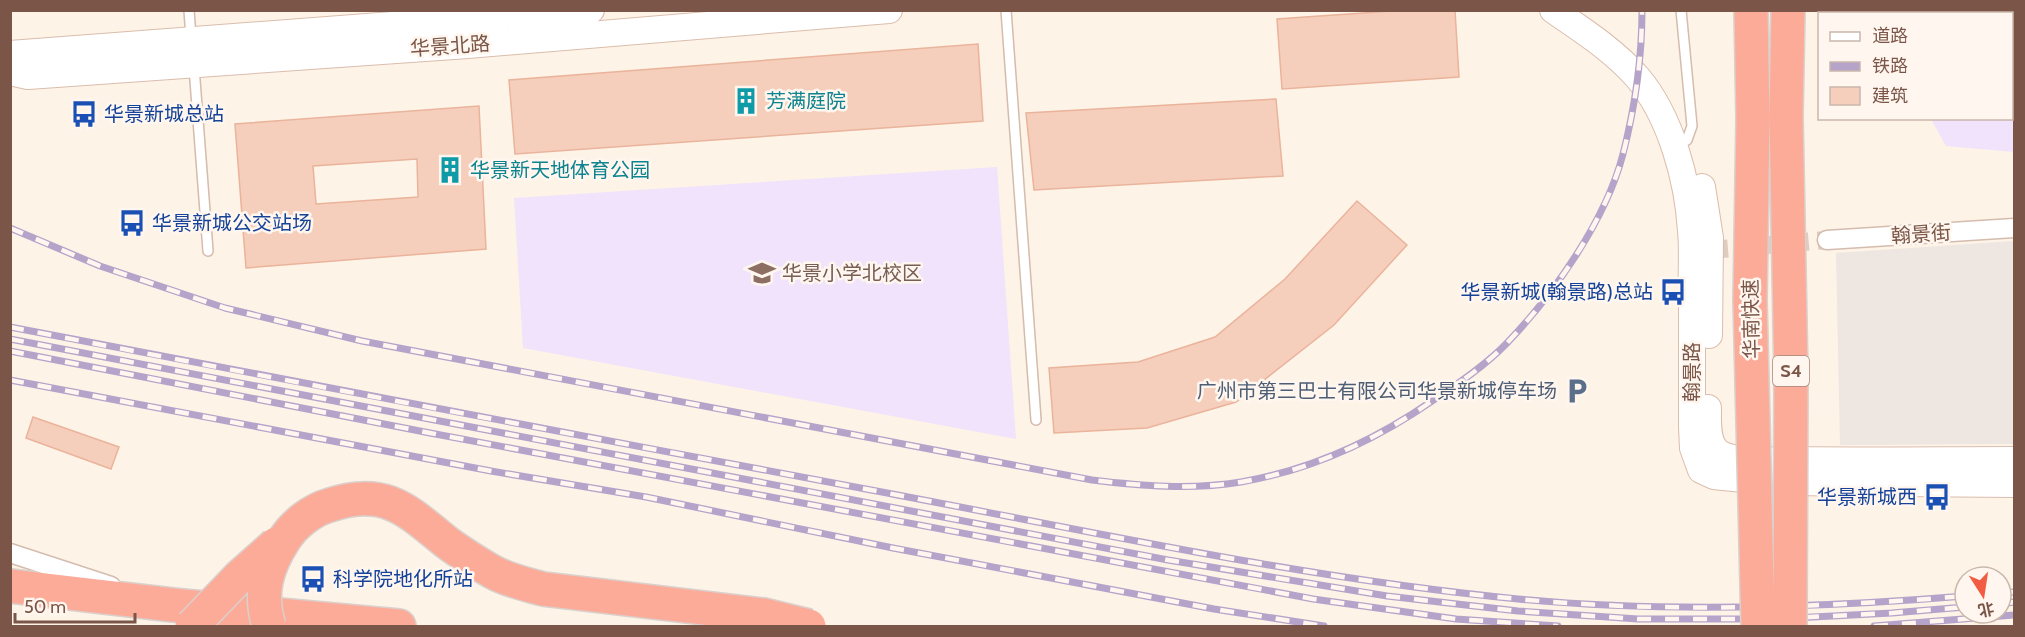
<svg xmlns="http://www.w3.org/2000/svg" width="2025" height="637" font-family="Cabin,'Noto Sans SC',sans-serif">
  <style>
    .industrial { fill: #eee6e1 }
    .education { fill: #f0e3fb }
    .building { fill: #f6cfbc; stroke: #eab39b; stroke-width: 1.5; fill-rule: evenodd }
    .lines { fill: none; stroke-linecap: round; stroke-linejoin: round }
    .street-tunnel { stroke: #ddccbf; stroke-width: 18; stroke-dasharray: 18 9; stroke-linecap: butt }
    .lane-casing { stroke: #d4bcae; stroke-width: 12 }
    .street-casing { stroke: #d4bcae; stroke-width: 21 }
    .secondary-casing { stroke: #dabdad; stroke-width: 28 }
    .highway-casing { stroke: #dad0cc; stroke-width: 36 }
    .lane { stroke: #fff; stroke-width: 9 }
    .street { stroke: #fff; stroke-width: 18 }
    .secondary { stroke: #fff; stroke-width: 26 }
    .highway { stroke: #fdab99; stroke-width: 33 }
    .rail-casing { stroke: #b5a3ca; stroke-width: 7 }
    .rail { stroke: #fff7ef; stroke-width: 4.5; stroke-dasharray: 14; stroke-linecap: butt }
    .highway-bridge-casing { stroke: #dad0cc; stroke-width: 36; stroke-linecap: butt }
    .highway-bridge { stroke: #fdab99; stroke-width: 33 }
    .labels { text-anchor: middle; stroke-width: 5; stroke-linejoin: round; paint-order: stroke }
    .shield { fill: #fff7ef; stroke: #a3867a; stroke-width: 1.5 }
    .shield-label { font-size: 18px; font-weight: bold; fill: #7b5648 }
    .street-label { font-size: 20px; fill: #7b5648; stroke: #fff7ef }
    .culture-label { font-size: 20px; fill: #0d838f; stroke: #fff7ef; text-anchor: start }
    .transit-label { font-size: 20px; fill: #164399; stroke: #fff7ef; text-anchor: start }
    .education-label { font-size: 20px; fill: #785e54; stroke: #fff7ef; text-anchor: start }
    .service-label { font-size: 20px; fill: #4e5e75; stroke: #fff7ef; text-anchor: end }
  </style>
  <rect width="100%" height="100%" fill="#fef3e7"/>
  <!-- industrial -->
  <path class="industrial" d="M2014,241v203l-174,1 -4,-192z"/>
  <!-- education -->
  <path class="education" d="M1858,11h156v141l-68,-6 -15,-27 81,-1v-104h-152z
    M997,167l19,272 -493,-91 -9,-150z"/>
  <!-- building -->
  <path class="building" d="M1406,10h49l4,67 -177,12 -5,-70z
    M978,44l5,77 -468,33 -6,-74z
    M1276,99l7,77 -249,14 -8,-77z
    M479,106l7,143 -240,19 -11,-144zM417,159l1,38 -102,7 -3,-38z
    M1357,201l50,44 -73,80 -98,77 -89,26 -93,5 -5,-65 89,-6 77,-25 70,-58z
    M33,417l86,30 -8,22 -85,-31z"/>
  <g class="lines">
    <!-- street-tunnel -->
    <path class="street-tunnel" d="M1710,250l117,-10"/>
    <defs>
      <path id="lane" d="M189,10l2,28
        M1006,10l30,410
        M194,67l14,184
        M1676,146l11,-6 5,-14 -11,-116"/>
      <path id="street" d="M1919,10l1,4
        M1972,14l13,-4
        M2012,62l2,-1
        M2012,105l2,2
        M1827,240l187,-12
        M10,553l101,33"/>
      <path id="secondary" d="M1553,10c29,20 62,41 85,68 33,39 50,103 53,153 2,20 0,40 1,59 0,46 0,92 0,137l1,21 8,22 13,6 59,6 241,2
        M10,54l581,-44
        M10,72l18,4 440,-31 421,-35
        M1702,187l8,51 -1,97
        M1708,408c0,15 -2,38 13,46 16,9 55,6 73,6 73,1 147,0 220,0"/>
      <path id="highway" d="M1751,10l2,109
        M1786,116l2,-106
        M10,586l163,19 226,21"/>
    </defs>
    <!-- lane casing -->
    <use href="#lane" class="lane-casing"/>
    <!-- street casing -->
    <use href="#street" class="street-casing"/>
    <!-- secondary casing -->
    <use href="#secondary" class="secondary-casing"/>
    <!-- highway casing -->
    <use href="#highway" class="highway-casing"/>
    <!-- lane -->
    <use href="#lane" class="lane"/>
    <!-- street -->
    <use href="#street" class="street"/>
    <!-- secondary -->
    <use href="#secondary" class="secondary"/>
    <!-- highway -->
    <use href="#highway" class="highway"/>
    <defs>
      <path id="rail" d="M10,228l90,38 125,42 137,33 730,139c50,6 99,10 149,2 70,-12 133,-41 191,-81 26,-17 54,-36 75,-58 47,-49 99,-123 116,-189 12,-47 19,-95 19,-144
        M10,327c287,56 574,109 861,163 214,40 429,88 647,109 148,14 299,9 447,-3
        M10,339l1158,221 219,36 131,15 120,8h133l121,-6 73,-6
        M10,351l420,82 883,166 143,20 102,7
        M10,380l481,91 155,26 247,51 321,61 110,17
        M2001,593l13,-1
        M2001,604l13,-2
        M1874,626l140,-11"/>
    </defs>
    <!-- rail casing -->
    <use href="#rail" class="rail-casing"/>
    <!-- rail -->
    <use href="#rail" class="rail"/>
    <defs>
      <path id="highway-bridge" d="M1786,116l5,259 -1,251
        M1753,119l-3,181 8,326
        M192,626l48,-50 36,-32
        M269,626c-10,-32 -3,-58 15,-86 10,-16 28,-30 46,-35 54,-18 76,4 115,36 14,11 31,21 46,30 16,9 34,13 52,18l221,26 45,11"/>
    </defs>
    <!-- highway-bridge casing -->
    <use href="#highway-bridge" class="highway-bridge-casing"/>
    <!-- highway-bridge -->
    <use href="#highway-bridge" class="highway-bridge"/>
  </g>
  <!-- icons -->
  <defs>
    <symbol id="building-bare" viewBox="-9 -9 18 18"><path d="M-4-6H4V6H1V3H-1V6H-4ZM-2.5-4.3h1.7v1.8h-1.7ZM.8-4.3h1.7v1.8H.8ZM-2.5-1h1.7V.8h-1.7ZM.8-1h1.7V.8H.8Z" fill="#0f9aa8" stroke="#fff7ef" stroke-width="2.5" paint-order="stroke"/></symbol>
    <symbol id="bus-bare" viewBox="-9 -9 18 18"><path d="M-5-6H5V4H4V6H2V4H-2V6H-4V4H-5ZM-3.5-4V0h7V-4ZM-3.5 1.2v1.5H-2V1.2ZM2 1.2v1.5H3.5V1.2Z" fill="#1a4fb4" stroke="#fff7ef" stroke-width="2.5" paint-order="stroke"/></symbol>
    <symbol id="school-bare" viewBox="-9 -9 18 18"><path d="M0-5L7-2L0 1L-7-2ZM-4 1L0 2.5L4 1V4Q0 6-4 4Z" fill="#8d6e63" stroke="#fff7ef" stroke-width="2.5" paint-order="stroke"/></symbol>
    <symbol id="parking-bare" viewBox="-9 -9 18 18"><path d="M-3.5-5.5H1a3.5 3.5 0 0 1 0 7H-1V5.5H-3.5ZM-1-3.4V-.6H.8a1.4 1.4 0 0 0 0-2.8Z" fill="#5c6f8a" stroke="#fff7ef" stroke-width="2.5" paint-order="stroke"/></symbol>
  </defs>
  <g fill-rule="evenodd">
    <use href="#building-bare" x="727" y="82" width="38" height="38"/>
    <use href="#bus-bare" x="65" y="95" width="38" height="38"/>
    <use href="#building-bare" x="431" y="151" width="38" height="38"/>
    <use href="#bus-bare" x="113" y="204" width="38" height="38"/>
    <use href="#school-bare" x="743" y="254" width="38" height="38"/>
    <use href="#bus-bare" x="1654" y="273" width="38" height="38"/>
    <use href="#parking-bare" x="1558" y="372" width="38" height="38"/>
    <use href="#bus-bare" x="1918" y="478" width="38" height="38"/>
    <use href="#bus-bare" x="294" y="560" width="38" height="38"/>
  </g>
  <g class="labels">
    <!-- shield labels -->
    <rect class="shield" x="1773" y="356" width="36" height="30" rx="4.5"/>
    <g class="shield-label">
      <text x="1791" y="377">S4</text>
    </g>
    <!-- street labels -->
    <g class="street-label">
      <text transform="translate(450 46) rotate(-4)" y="7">华景北路</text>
      <text transform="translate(1921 234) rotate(-4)" y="7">翰景街</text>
      <text transform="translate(1751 319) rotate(-91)" y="7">华南快速</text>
      <text transform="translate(1692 372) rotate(-90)" y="7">翰景路</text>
    </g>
    <!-- culture labels -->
    <g class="culture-label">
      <text x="766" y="108">芳满庭院</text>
      <text x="470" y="177">华景新天地体育公园</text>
    </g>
    <!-- transit labels -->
    <g class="transit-label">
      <text x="104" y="121">华景新城总站</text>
      <text x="152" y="230">华景新城公交站场</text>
      <text x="1653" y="299" text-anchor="end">华景新城(翰景路)总站</text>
      <text x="1917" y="504" text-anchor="end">华景新城西</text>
      <text x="333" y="586">科学院地化所站</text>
    </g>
    <!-- education labels -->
    <g class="education-label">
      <text x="782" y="280">华景小学北校区</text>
    </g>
    <!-- service labels -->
    <g class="service-label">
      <text x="1557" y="398">广州市第三巴士有限公司华景新城停车场</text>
    </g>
  </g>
  <!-- border -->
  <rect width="2025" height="637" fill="none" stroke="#7b5648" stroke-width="24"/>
  <!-- legend -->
  <rect x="1818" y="12" width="195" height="108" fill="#fff7ef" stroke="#cab7ac" stroke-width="1.5"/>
  <rect x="1830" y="32" width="30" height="9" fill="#ffffff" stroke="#cab7ac" stroke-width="1.5"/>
  <text x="1872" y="42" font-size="18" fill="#7b5648">道路</text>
  <rect x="1830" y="62" width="30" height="9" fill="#b5a3ca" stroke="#cab7ac" stroke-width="1.5"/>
  <text x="1872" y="72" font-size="18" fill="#7b5648">铁路</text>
  <rect x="1830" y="87" width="30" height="18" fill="#f6cfbc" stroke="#cab7ac" stroke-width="1.5"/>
  <text x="1872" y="102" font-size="18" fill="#7b5648">建筑</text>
  <!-- north arrow -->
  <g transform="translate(1983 595) rotate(168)"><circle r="28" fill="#fff7ef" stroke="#cab7ac" stroke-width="1.5"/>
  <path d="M0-4.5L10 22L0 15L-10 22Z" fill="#f25c42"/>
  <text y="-9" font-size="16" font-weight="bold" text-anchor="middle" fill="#7b5648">北</text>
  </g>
  <!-- scale -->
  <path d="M15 613v9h120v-9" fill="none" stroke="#7b5648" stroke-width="3"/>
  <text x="24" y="613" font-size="18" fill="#7b5648" stroke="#fff7ef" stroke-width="4.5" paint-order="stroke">50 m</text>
</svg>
